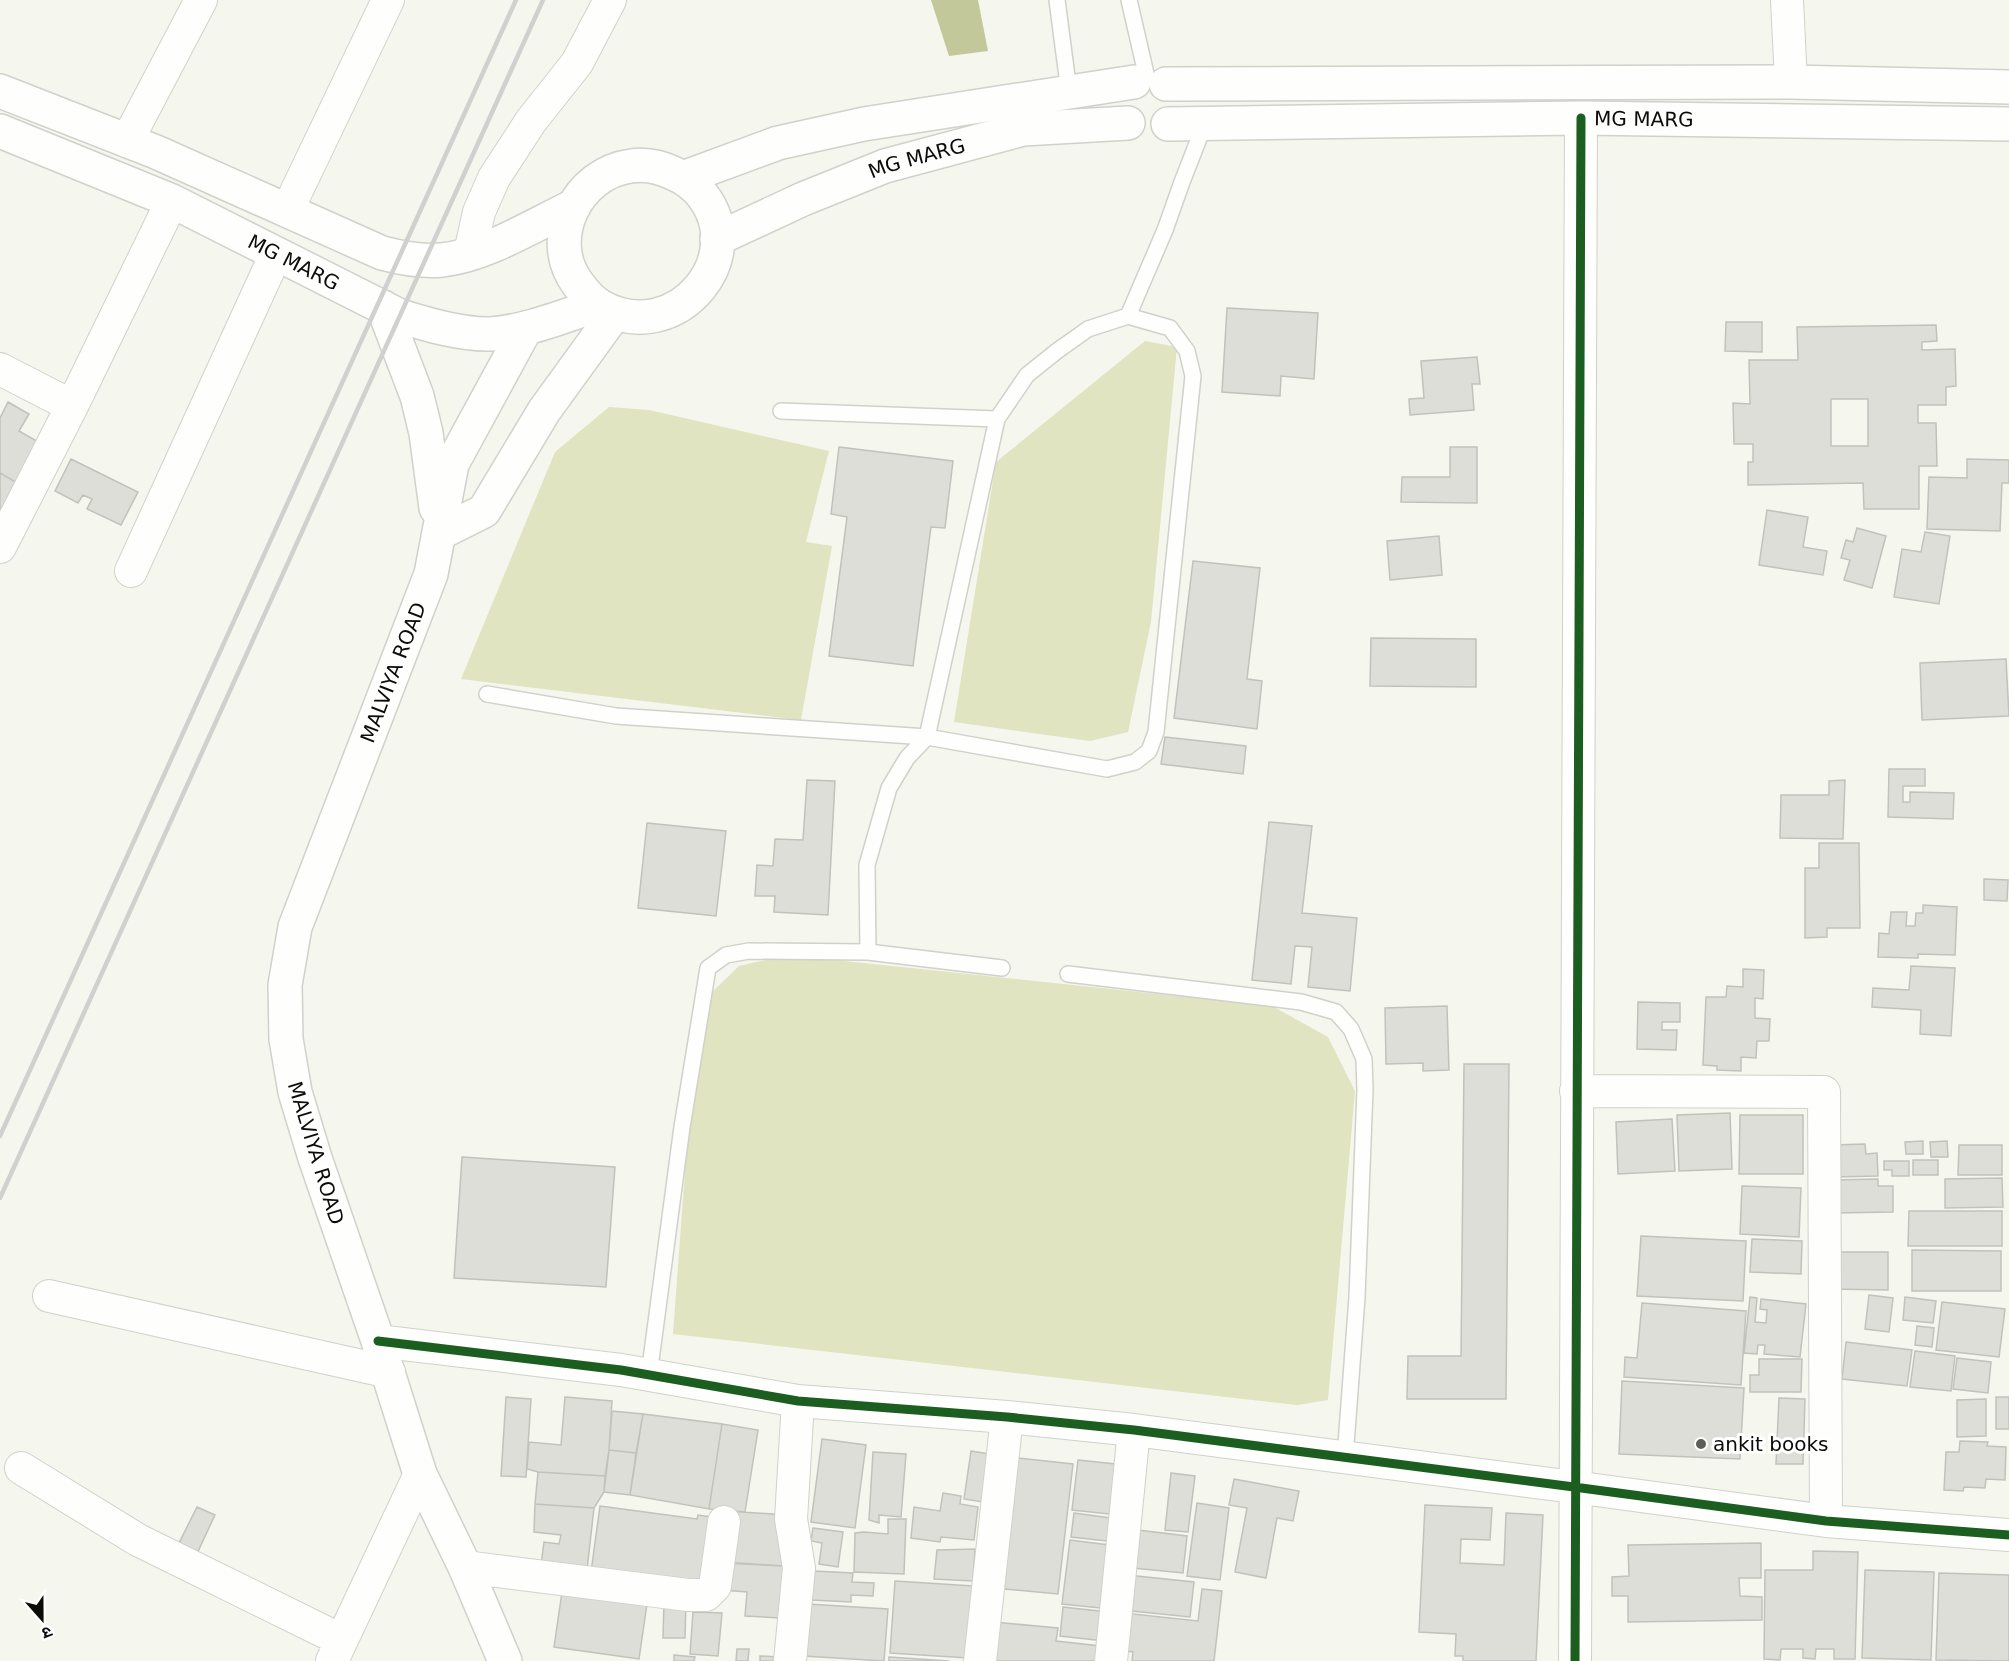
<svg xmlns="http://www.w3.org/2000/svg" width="2009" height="1661" font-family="'DejaVu Sans','Noto Sans Devanagari',sans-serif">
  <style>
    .green { fill: #e0e4c0 }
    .water { fill: #c3c89b }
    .building { fill: #ddded7; stroke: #c1c2bc; stroke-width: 1.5; fill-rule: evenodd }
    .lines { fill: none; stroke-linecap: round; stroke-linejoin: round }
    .lane-casing { stroke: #d0d1cb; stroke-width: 18 }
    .street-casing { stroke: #d0d1cb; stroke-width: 34 }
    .secondary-casing { stroke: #d0d1cb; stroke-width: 36 }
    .lane { stroke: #fefefc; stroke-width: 15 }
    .street { stroke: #fefefc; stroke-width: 32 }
    .secondary { stroke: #fefefc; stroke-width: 33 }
    .rail { stroke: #d0d1ce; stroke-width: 4.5 }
    .cycleway-casing { stroke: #fff; stroke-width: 13 }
    .cycleway { stroke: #1b5e20; stroke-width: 9 }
    .poi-dot { fill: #5d5e58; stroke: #fff; stroke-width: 2 }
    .labels { text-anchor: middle; stroke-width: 6; stroke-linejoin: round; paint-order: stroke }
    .street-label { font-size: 20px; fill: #0b0c08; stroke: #fff }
    .poi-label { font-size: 20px; fill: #0b0c08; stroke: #fff; text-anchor: start }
  </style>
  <rect width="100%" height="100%" fill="#f5f6ee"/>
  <!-- green -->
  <path class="green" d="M1145,341l32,6 -26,275 -23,110 -38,9 -136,-19 42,-260z
    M609,407l40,3 180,41 -23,91 26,4 -31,174 -340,-41 94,-227z
    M787,955l485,51 56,31 27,54 -27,309 -31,5 -624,-71 23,-311 13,-28 30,-29z"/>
  <!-- water -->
  <path class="water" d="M931,0h47l10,51 -39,5z"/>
  <!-- building -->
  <path class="building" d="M1227,308l91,5 -4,66 -33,-3 -1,20 -58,-4z
    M1726,322h36v30l-37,-1z
    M1936,325l1,16 -15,1v8l33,-1 1,37 -10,1v18h-28v18h18l1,43h-18v43h-55l-1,-26 -115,2v-23h5v-18h-19l-1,-41 17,1 -1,-44h49l-1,-33zM1831,399h37v47h-37z
    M1477,357l3,27h-8l2,26 -64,5 -1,-16 15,-1 -3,-37z
    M8,402l21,12 -10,17 23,13 -23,40 -19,-11v-55z
    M839,447l114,14 -8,67 -14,-1 -18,139 -84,-10 18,-139 -16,-3z
    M1450,447h27v56l-76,-1 1,-25h48z
    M71,459l67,33 -17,33 -34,-16 5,-10 -9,-4 -5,8 -23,-12z
    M1967,459l42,1v23h-7l-2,48 -73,-2 2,-52 38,1z
    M0,473l19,11 -19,32z
    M1767,510l41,7 -5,30 24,4 -4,24 -64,-10z
    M1857,528l29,8 -14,52 -28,-8 6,-20 -9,-2 5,-18 7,2z
    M1925,532l25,4 -11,68 -45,-7 8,-48 19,3z
    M1439,536l3,39 -52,5 -3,-39z
    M1193,561l67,7 -13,111 15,2 -5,48 -83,-11z
    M1371,638l105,1v48l-106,-1z
    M2006,659l3,57 -87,4 -2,-57z
    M1165,737l81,9 -3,28 -82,-10z
    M1889,769h36v17h-22v16h7v-10l44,1 -1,26 -65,-2z
    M807,780l28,1 -7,134 -54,-3 1,-16h-20l2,-31 16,1 2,-27 28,1z
    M1845,780l-2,59 -63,-1 1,-43h48v-14z
    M1269,822l43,4 -10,87 55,5 -7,73 -42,-4 4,-40 -17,-1 -4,38 -39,-4z
    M647,823l79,8 -10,85 -78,-8z
    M1819,843h40l1,85h-33v9l-22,1v-70h14z
    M1984,879l24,1 -1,21 -23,-1z
    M1923,905l34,2 -2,48 -37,-1v4l-40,-1 1,-24 10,1 2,-22h16l-1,14h9l1,-13h7z
    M1911,966l44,2 -4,68 -31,-2 1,-24 -49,-3 1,-19 36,2z
    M1743,969l21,1 -1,29 -8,-1v20l15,1 -1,22h-12l-1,17 -15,-1v14l-24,-1v-4l-14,-1 3,-68h20l1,-11 16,1z
    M1638,1002l42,1v19h-18v8h15l-1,20 -39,-1z
    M1447,1006l2,64 -26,1v-8l-37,1 -1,-56z
    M1464,1064h45l-3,335h-99l1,-43h53z
    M1730,1113l2,56 -53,2 -2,-56z
    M1740,1115h63v59h-64z
    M1672,1119l3,52 -57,3 -2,-52z
    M1923,1141v13h-17l-1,-12z
    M1947,1141l1,16h-17l-1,-15z
    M1865,1144l1,10 11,-1 1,23 -45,1 -1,-32z
    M1959,1145h43v30h-44z
    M462,1157l153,10 -9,120 -152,-9z
    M1913,1160h25v15h-25z
    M1884,1161h25v15h-17v-6h-8z
    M2002,1178l1,29 -58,1v-29z
    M1878,1179v7h15v26l-60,1v-33z
    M1742,1186l59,2 -2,49 -59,-3z
    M1909,1211h93v35h-94z
    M1641,1236l105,5 -3,60 -106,-5z
    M1752,1239l50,2 -1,33 -51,-2z
    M1912,1250l89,1v40h-89z
    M1829,1252h59v38l-59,-1z
    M1869,1295l24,3 -4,34 -24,-3z
    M1750,1297l7,1 -2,24 11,1 1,-13 -7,-1 1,-10 45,5 -6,53 -36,-3 1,-9h-7l-1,9 -13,-1z
    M1905,1297l31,4 -3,22 -30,-3z
    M1942,1302l63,7 -6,48 -63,-7z
    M1642,1303l104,8 -5,74 -117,-8 1,-20 12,1z
    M1917,1326l17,2 -2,19 -17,-2z
    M1846,1342l66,8 -5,36 -65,-7z
    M1915,1351l40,5 -4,35 -41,-4z
    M1957,1358l34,4 -3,31 -35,-4z
    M1759,1359h43l-1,33h-51v-17h9z
    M1622,1381l122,7 -4,71 -121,-5z
    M506,1397l25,2 -5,78 -25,-1z
    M565,1397l47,4 -3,49 -4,26 -67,-4 -11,-3 2,-27 32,3z
    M1996,1397h13v32h-13z
    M1779,1398l26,1 -2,65h-27z
    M1986,1399v37l-29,1v-37z
    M612,1411l31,3 -7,39 -27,-3z
    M643,1414l79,10 -13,85 -79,-14z
    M722,1424l36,6 -13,82 -36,-3z
    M822,1439l44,6 -11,83 -44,-6z
    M1960,1441l28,1 -1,4 19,1 -1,33 -19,-1 -1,9 -21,-1 -1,4 -19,-1 2,-38h13z
    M609,1450l27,3 -6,42 -26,-3z
    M971,1451l25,4 -7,48 -25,-4z
    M873,1452l33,2 -5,63 -22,-2v8l-10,-3z
    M1010,1457l63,7 -15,130 -64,-6z
    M1078,1460l47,5 -6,50 -47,-5z
    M538,1472l67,4 -1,16 -10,16 -59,-4z
    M1171,1473l24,3 -7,56 -23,-2z
    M1234,1479l65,12 -6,30 -16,-3 -11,60 -31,-6 12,-64 -18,-3z
    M943,1493l18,3 -1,8 18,3 -4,33 -33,-3 -1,5 -29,-4 3,-31 26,4z
    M1197,1503l32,5 -9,72 -33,-4z
    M535,1504l59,4 -7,62 -46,-5 3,-23 15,2 2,-9 -27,-3z
    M1425,1505l67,3 -2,32 -29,-1 -1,24 44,2 2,-52 37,2 -7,146h-73v-5h-8l1,-22 -37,-2z
    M600,1506l97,13 1,-4 20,3 -10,70 -117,-16z
    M197,1507l18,8 -21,45 -19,-9z
    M727,1511l59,4 -3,51 -60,-4z
    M1074,1513l44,6 -2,23 -45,-5z
    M888,1519h18l-2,55 -50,-2 1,-39 9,-1 24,2z
    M813,1528l30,4 -5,35 -19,-3 3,-21 -11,-2z
    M1138,1530l49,6 -4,37 -50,-5z
    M1070,1540l47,6 -7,63 -48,-5z
    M1761,1543v35h-22l1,18 22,1v23l-134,2v-26h-16v-19l17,-1 -1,-31z
    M975,1549l-2,32 -39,-2 3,-29z
    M1813,1551l45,1 -3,107h-21v-10h-18l-1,10 -12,-1v-9h-22l-1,11 -16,-1 1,-89h48z
    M724,1563l59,3 -3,52 -35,-2 2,-24 -25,-2z
    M1865,1570l69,2 -3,88 -69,-2z
    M813,1571l40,2 -1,9 22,1 -1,13 -22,-1v7l-40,-2z
    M1939,1573l70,2v86l-73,-1z
    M1127,1575l67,7 -4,35 -68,-7z
    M895,1581l78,5 -5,72 -78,-5z
    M563,1585l85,12 -9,62 -85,-12z
    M1202,1589l20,2 -8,70h-82l1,-9 -13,-2 4,-37 74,8z
    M664,1602h22l-1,36h-22z
    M808,1604l80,5 -4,52 -80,-5z
    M1063,1607l45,5 -4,29 -44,-5z
    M693,1612l29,1 -4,43 -28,-2z
    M993,1622l65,6 -2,13 54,6 -2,14h-112l-7,-2z
    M737,1649h12l-1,12h-12z
    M674,1655l21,2 -1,4h-20z
    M760,1656l19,1v4h-19z
    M889,1657l60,4h-60z"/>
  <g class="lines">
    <defs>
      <path id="lane" d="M1057,0l12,92
        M1129,0l18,78
        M781,411l216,8 30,-44 30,-24 31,-22 40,-13 37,-86 17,-48 23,-59
        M997,419l-70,318 180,32 28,-7 14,-11 7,-19 37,-356 -6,-25 -17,-23 -42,-12
        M487,694l129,22 311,21
        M927,737l-20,21 -18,30 -22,77 1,87 134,16
        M1068,974l233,28 35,10 15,17 13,30 1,31 -8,207 -12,161
        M649,1375l33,-248 26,-159 18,-13 23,-4 119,1"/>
      <path id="street" d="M1787,0l4,82
        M127,141l74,-141
        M287,211l101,-211
        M470,253l9,-41 15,-34 37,-57 46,-58 33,-63
        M0,369l72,37
        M0,547l72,-141 100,-205
        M131,571l145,-317
        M1576,1091l248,1 2,429
        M49,1296l340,76
        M378,1341l243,29 177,31 209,16 127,13 440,57 252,34 183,14
        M21,1468l117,72 203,100
        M465,1567l223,28h18l9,-9 9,-64
        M332,1661l88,-187
        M790,1661l9,-93 -8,-49 7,-118
        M980,1661l27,-244
        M1111,1661l23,-231
        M1575,1661l6,-1543"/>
      <g id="secondary">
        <path d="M1166,84l625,-2 218,5"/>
        <path d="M0,91l156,61 226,101c19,5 39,9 60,7 44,-5 90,-34 130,-53"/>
        <path id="s1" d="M1168,124l413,-6 428,6"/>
        <path id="s2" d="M0,131l172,70 228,115c28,9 62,19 91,18 37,-3 72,-18 107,-29"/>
        <path d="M683,178c5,3 10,7 14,11 60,64 -21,161 -97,117 -9,-5 -16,-14 -22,-22 -34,-45 -1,-111 53,-118 19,-3 35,3 52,12l95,-35 86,-19 270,-42"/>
        <path id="s3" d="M717,239l86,-40 82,-33 138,-37 105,-6"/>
        <path d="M383,307l34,89 9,37 10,75"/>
        <path d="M440,533l44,-22 60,-100 71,-98"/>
        <path id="s4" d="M505,1661l-40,-94 -45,-93 -42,-133 -63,-183 -20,-66 -9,-53 -1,-54 10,-58 136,-353 21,-110 74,-136"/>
      </g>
    </defs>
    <!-- lane casing -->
    <use href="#lane" class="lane-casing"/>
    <!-- street casing -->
    <use href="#street" class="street-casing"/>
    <!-- secondary casing -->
    <use href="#secondary" class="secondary-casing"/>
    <!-- lane -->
    <use href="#lane" class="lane"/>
    <!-- street -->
    <use href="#street" class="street"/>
    <!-- secondary -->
    <use href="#secondary" class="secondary"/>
    <!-- rail -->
    <path class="rail" d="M0,1136l516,-1136
      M0,1198l543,-1198"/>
    <defs>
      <path id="cycleway" d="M378,1341l243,29 177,31 209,16 127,13 440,57 252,34 183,14
        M1575,1661l6,-1543"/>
    </defs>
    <!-- cycleway casing -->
    <use href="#cycleway" class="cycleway-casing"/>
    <!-- cycleway -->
    <use href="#cycleway" class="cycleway"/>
  </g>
  <!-- markers -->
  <circle class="poi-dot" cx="1701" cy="1444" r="6"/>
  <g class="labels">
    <!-- street labels -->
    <g class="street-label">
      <text dy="7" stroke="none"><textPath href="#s1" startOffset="476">MG MARG</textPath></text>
      <text dy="7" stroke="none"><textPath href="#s3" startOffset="216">MG MARG</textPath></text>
      <text dy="7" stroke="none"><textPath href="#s2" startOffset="322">MG MARG</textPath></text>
      <text dy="7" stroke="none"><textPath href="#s4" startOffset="1047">MALVIYA ROAD</textPath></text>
      <text transform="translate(316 1153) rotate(73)" y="7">MALVIYA ROAD</text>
    </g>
    <!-- poi labels -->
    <g class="poi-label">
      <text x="1713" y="1451">ankit books</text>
    </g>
  </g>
  <!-- north arrow -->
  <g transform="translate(42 1619) rotate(159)" stroke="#ffffff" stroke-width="4.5" paint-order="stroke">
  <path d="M0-4.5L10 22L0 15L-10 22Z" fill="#0b0c08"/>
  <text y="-9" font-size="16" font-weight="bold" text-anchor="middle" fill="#0b0c08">उ</text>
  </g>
</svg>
